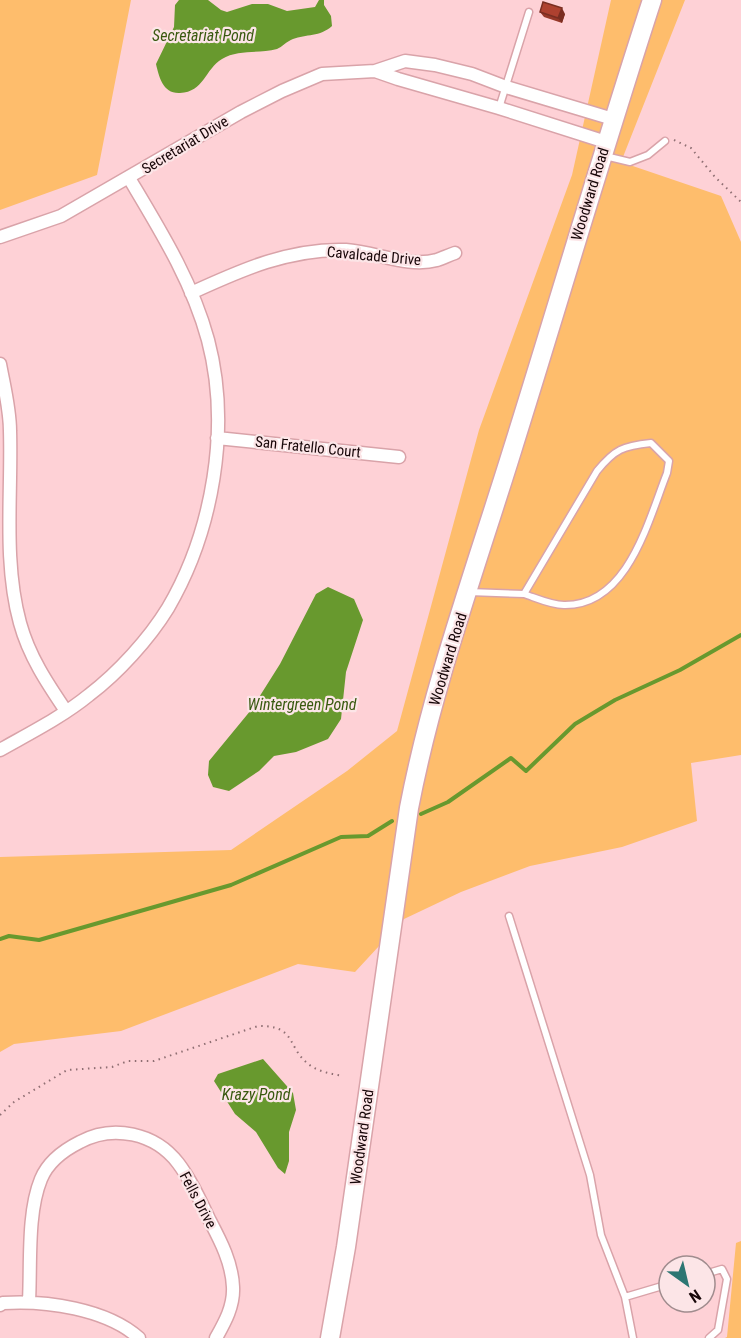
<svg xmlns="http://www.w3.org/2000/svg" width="741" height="1338" font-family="'Roboto Condensed',sans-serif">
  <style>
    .green { fill: #febd6c }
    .water { fill: #68992e }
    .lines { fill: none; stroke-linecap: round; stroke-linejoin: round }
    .stream { stroke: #68992e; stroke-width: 4 }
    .lane-casing { stroke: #d9a3a9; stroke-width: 9 }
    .street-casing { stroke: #d9a3a9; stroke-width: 15 }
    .secondary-casing { stroke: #d9a3a9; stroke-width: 21 }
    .path { stroke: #8f6f73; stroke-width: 2; stroke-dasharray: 1.5 4.5; stroke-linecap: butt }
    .lane { stroke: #fff; stroke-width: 6 }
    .street { stroke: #fff; stroke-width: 12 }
    .secondary { stroke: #fff; stroke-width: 18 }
    .wall { fill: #963829 }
    .shaded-wall { fill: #7a2e22 }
    .building { fill: #ae4130; stroke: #7a2e22; stroke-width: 1.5 }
    .labels { text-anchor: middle; stroke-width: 4.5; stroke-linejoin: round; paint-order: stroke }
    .street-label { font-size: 15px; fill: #170608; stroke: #fce5e7 }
    .water-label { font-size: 16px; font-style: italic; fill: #38590f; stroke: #fce5e7 }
  </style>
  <rect width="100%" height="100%" fill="#fed1d6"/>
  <!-- green -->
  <path class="green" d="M0,0h131l-34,175 -97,35z
    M611,0h74l-64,162 100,34 20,46v513l-50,8 6,58 -75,26 -92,19 -69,26 -57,27 -49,53 -57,-8 -177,67 -107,13 -14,8v-195l231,-7 116,-79 50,-40 82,-301 93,-255z
    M741,1241v97h-16l2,-1 9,-94z"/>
  <!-- water -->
  <path class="water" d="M179,0h29l13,10 6,2 25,-8h16l19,7 28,-4 4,-7h5v5l7,11 1,10c-12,11 -26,8 -39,13 -6,2 -11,8 -16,10 -18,5 -39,0 -55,10 -17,10 -18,33 -42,34 -17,1 -21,-16 -24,-29l18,-37 1,-22z
    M328,587l26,12 9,21 -17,52 -5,47 -13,20 -32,13 -22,4 -15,15 -30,20 -16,-4 -5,-12 1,-14 42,-51 29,-46 36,-70z
    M263,1059l30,34 3,17 -7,22v29l-4,13 -7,-6 -22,-36 -21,-18 -21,-33 4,-7z"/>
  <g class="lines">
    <!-- stream -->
    <path class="stream" d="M421,814l27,-12 63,-44 15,13 49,-47 40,-24 65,-30 61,-35
      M0,939l9,-3 30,4 192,-55 110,-48 27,-1 24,-15"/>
    <defs>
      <path id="lane" d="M499,108l30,-96
        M605,156l25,6 18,-7 17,-14
        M469,592l55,2 73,-123c18,-22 26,-25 54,-28l18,18 -2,12c-19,48 -39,133 -103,132 -13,0 -28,-7 -40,-11
        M509,916l81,259 11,60 24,62
        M705,1274l17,-5 5,10 -9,51 -9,8
        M633,1338l-8,-41 44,-13"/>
      <path id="street" d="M606,142l-107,-34 -101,-29 -23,-8 30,-10 30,4 37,9 34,13 107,32
        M0,237l61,-21 180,-104 41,-21 40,-17 53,-3
        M191,293c50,-23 99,-45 155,-43 30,2 62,18 91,10 6,-2 12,-5 18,-7
        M0,364c4,22 10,45 10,67 2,63 -7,130 10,192 9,33 27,60 46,88
        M217,438l182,19
        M0,750c30,-17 62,-33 89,-55 29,-22 60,-56 79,-87 45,-77 63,-181 40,-268 -16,-59 -48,-110 -79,-162
        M29,1301c2,-37 -2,-88 12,-122 7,-17 23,-29 39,-37 33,-18 75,-9 98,21 13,17 22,37 31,56 11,21 23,43 24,68 1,19 -8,35 -17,51
        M0,1305l3,-2c42,-3 104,6 136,35"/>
      <path id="secondary" d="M330,1338l16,-91 63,-439c23,-120 67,-241 103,-357 47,-150 91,-301 140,-451"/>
    </defs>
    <!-- lane casing -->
    <use href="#lane" class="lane-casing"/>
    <!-- street casing -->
    <use href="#street" class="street-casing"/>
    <!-- secondary casing -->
    <use href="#secondary" class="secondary-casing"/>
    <!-- path -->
    <path class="path" d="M674,140l17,8 24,29 26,25
      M0,1115l14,-13 53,-32 45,-3 16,-6h26l104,-35c40,-1 28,23 53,40 9,6 21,8 32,10"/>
    <!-- lane -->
    <use href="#lane" class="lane"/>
    <!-- street -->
    <use href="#street" class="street"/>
    <!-- secondary -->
    <use href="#secondary" class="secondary"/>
  </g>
  <!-- wall -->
  <path class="wall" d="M540,12l25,2 -3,9 -18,-6z"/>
  <!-- shaded-wall -->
  <path class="shaded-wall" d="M562,8l3,6 -3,9 -4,-5z"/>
  <!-- building -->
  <path class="building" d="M543,2l19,6 -4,10 -18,-6z"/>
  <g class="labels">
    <!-- street labels -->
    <g class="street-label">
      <text transform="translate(185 145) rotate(-31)" y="5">Secretariat Drive</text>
      <text transform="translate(590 194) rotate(-73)" y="5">Woodward Road</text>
      <text transform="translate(374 256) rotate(5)" y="5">Cavalcade Drive</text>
      <text transform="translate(308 447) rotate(6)" y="5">San Fratello Court</text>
      <text transform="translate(448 659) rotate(-73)" y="5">Woodward Road</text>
      <text transform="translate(362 1137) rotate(-82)" y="5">Woodward Road</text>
      <text transform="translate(198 1200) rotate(62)" y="5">Fells Drive</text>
    </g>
    <!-- water labels -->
    <g class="water-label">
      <text x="203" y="41">Secretariat Pond</text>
      <text x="302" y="710">Wintergreen Pond</text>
      <text x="256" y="1100">Krazy Pond</text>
    </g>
  </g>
  <!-- north arrow -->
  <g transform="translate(687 1284) rotate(146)"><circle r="28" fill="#fce5e7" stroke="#a08c8e" stroke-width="1.5"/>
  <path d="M0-4.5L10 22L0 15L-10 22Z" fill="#2d7673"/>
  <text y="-9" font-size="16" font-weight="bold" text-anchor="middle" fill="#170608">N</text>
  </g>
</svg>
